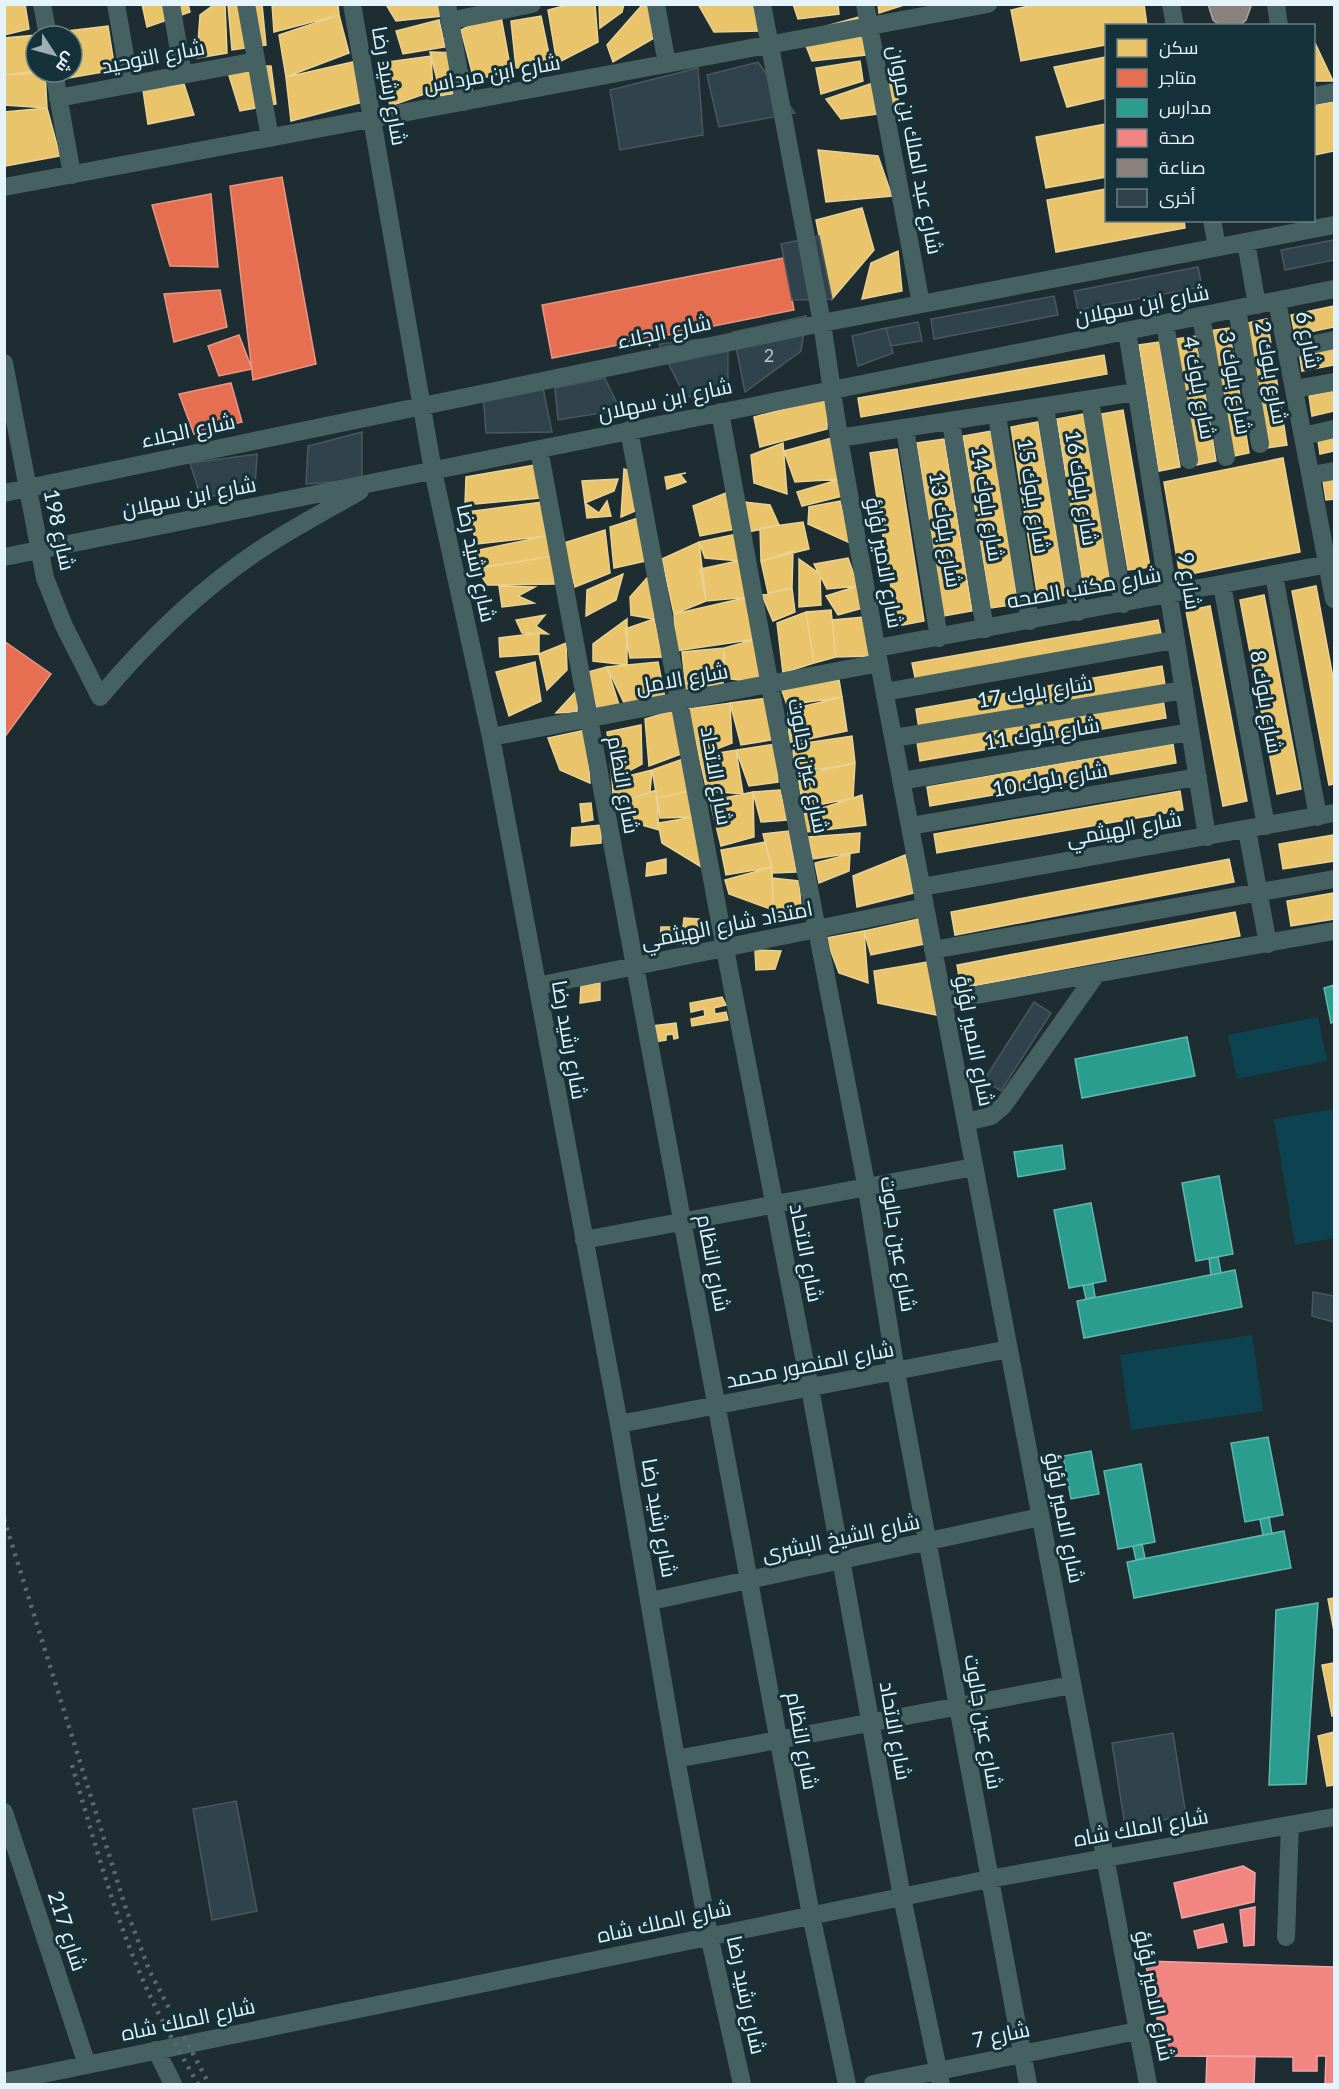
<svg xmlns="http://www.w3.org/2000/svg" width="1339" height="2089" font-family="Lato,Cairo,sans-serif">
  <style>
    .green { fill: #0d4350 }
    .homes { fill: #e9c46a; stroke: #e8d295; stroke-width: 1.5 }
    .shops { fill: #e76f51; stroke: #e69784; stroke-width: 1.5 }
    .schools { fill: #2a9d8f; stroke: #62b7af; stroke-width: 1.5 }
    .health { fill: #f28482; stroke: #eea6a6; stroke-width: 1.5 }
    .industry { fill: #8a817c; stroke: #a5a4a2; stroke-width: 1.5 }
    .building { fill: #30424c; stroke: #4c575d; stroke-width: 1.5 }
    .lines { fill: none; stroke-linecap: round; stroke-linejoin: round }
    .minor { stroke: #466162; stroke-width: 18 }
    .rail { stroke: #586a6d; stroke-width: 4.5; stroke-dasharray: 3 6; stroke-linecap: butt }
    .labels { text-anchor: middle; stroke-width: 6; stroke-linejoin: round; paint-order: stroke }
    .number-label { font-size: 18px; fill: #b7c8ce }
    .street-label { font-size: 21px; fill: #e4f4fa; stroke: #15323a }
  </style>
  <rect width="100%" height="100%" fill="#1d2d32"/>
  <!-- green -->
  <path class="green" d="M1318,1017l9,44 -90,18 -9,-44z
    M1334,1109v129l-39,7 -21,-126z
    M1252,1335l11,76 -132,19 -11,-75z"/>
  <!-- homes -->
  <path class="homes" d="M4,4h21l4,25 -25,6z
    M142,4h46l2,8 -43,15z
    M215,4h10l2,49 -30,5 3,-43z
    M262,4l4,41 -34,5 -4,-45z
    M272,4h66l1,11 -65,17z
    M392,4h48l2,12 -46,5 -9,-15z
    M571,4h24l3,38 -41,21 -9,-53z
    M599,4h25l-2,8 -22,16z
    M643,4h8l3,34 -41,24 -6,-17z
    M698,4h54l8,27 -46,1z
    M793,4h45l1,10 -41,5z
    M878,4h29l-28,9z
    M1038,4h106l3,22h-41v19l-85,16 -10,-51z
    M500,11l11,60 -37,9 -13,-50z
    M339,15l10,38 -63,24 -7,-42z
    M541,16l10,48 -35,4 -5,-47z
    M859,17l7,38 -54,6 -11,-28z
    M439,20l6,27 -42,7 -7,-23z
    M108,26l7,44 -46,8 -1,-6h4v-36h-12l-1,-4z
    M36,35l-3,38 -29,2v-37z
    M1314,42l1,1 18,38h-19z
    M430,52l32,1 10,37 -31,6z
    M431,56l2,35 -43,15 -9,-43z
    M1106,57v41l-39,9 -13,-40z
    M860,61l3,20 -42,13 -5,-26z
    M353,62l10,40 -72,19 -5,-44z
    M226,66h45l5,38 -36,7z
    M36,71l9,1 2,36 -43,-3v-30z
    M896,75l3,36 -58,8 -15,-20z
    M184,84l10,31 -46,9 -5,-34z
    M1334,102v49l-20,4v-50z
    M47,108l13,48 -55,10 -1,-54z
    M1106,124v53l-60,11 -10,-51z
    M818,150l60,6 14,40 -66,6z
    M1106,189v31h78l1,8 -129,24 -9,-52z
    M862,208l12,42 -42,49 -16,-79z
    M898,251l4,40 -40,8 9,-36z
    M1334,306v21l-39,8 -4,-20z
    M1267,319l20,126 -20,3 -20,-125z
    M1229,328l20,125 -20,4 -20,-126z
    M1196,336l20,125 -20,4 -20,-126z
    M1159,342l21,125 -21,4 -20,-126z
    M1334,344v21l-32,6 -3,-20z
    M1104,355l3,19 -246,43 -3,-19z
    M1334,391v20l-22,5 -3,-20z
    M827,398v31l-67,18 -6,-30z
    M1123,410l27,157 -22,3 -27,-156z
    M1084,414l28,173 -28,4 -27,-172z
    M1038,422l28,173 -28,4 -27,-172z
    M991,431l27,173 -27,4 -28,-172z
    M1334,431v20l-14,3 -3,-20z
    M832,438l9,41 -46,3 -11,-31z
    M944,439l28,172 -28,5 -27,-173z
    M783,443l4,51 -33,-11 -3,-28z
    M897,449l27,172 -27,5 -27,-173z
    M1283,458l17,94 -120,24 -16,-94z
    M541,464l-1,34 -75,7 1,-28z
    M624,469l7,2 4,40 -14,6z
    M686,473l-6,1 6,8 -19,7 -2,-12z
    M1334,478v21l-8,1 -3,-19z
    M618,479l-4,12 -29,12 -3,-22z
    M841,479l2,17 -41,10 -5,-14z
    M726,493l15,35 -41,8 -7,-30z
    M607,501l4,15 -24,2 -2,-15 14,10z
    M840,501l10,42 -42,-19 1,-17z
    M542,502l4,34 -69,8 -10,-32z
    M744,502l26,3 9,20 -31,7z
    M638,518l8,43 -32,7 -4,-41z
    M803,522l6,27 -48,12 -1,-33z
    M605,530l5,43 -35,14 -11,-44z
    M742,533l-2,28 -35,-3 -6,-16z
    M546,536l8,20 -73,12 -7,-17z
    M699,542l7,59 -32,13 -12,-55z
    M793,551l-1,37 -24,5 -7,-32z
    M554,556v28l-67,1 -10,-17z
    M848,558l10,28 -31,3 -13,-25z
    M747,559l2,38 -43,4 -6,-32z
    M799,559l21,15 1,31 -22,2z
    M655,569l-1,50 -23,-4 -1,-18z
    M623,574l-7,26 -30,16 1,-26z
    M499,586l36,1 -17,9 16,7 -32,4z
    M858,586l5,22 -25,7 -12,-19z
    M1316,586l18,97v101l-5,1 -37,-194z
    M792,588l3,24 -22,9 -11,-26z
    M1264,595l37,194 -24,5 -37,-194z
    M749,597l7,42 -80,12 -2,-37z
    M1210,606l37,195 -24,5 -37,-195z
    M831,610l5,47 -22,6 -8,-51z
    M806,612l8,51 -31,10 -6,-50z
    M545,615l-9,11 12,8 -26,-1 -6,-13z
    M864,617l7,39 -35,1 -4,-37z
    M627,619v46l-34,-4v-17z
    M654,619l9,38 -33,1 -5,-29z
    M1158,620l4,18 -246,44 -4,-19z
    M539,633v21l-39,3 -1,-19z
    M761,638l-1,45 -35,-5 -1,-30z
    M566,643l1,27 -20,20 -8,-36z
    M724,648l-1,36 -37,5 -4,-37z
    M535,662l6,39 -32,15 -13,-44z
    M658,662l7,36 -40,7 -18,-38z
    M1162,666l3,19 -246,44 -3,-20z
    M607,667l12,38 -22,4 -9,-37z
    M839,680l3,17 -55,8 -6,-17z
    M578,689l-1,23 -21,1z
    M842,697l5,34 -58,12 -1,-33z
    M767,698l4,42 -30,5 -11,-42z
    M1163,699l3,19 -246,43 -3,-19z
    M730,703l2,40 -33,13 -10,-47z
    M675,710l6,44 -32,12 -4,-47z
    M641,725l1,39 -30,16 -5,-48z
    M586,730l4,53 -30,-13 -12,-32z
    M852,736l3,27 -61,11 -1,-29z
    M776,744l2,38 -29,4 -13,-36z
    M1173,744l3,19 -246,43 -3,-19z
    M736,750l7,44 -36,-3 -8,-35z
    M683,759l6,32 -32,7 -5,-28z
    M855,763l-2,35 -50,10 -5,-32z
    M652,770l-2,22 -36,13 -2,-25z
    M656,790l3,40 -31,-9 3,-22z
    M780,790l7,30 -26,2 -8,-30z
    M689,791l5,26 -34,1 -3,-20z
    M1180,791l3,19 -246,43 -3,-19z
    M753,792l1,45 -33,9 -11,-45z
    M862,795l4,30 -59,7 -6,-17z
    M591,803l2,17 -11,2 -2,-18z
    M694,817l9,51 -41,-25 -4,-20z
    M601,825v18l-30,3 1,-18z
    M789,831l7,41 -23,1 -10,-39z
    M860,833l-1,19 -46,7 -5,-22z
    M1334,835v26l-51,8 -4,-25z
    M765,842l7,25 -46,8 -5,-25z
    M850,854l-1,17 -30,12 -4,-20z
    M905,855l9,38 -57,14 -4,-31z
    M666,859v14l-20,3 1,-13z
    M1229,859l5,23 -279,53 -4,-23z
    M772,867l1,43 -44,-16 -4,-14z
    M772,878l27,3 2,26 -28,15z
    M1334,893v26l-43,7 -4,-25z
    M1235,912l5,24 -279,52 -4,-23z
    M684,918l15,1 -2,18 -15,-2z
    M919,919l6,25 -54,11 -7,-24z
    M661,927h15l2,17 -18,-3z
    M864,931l4,52 -29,-10 -13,-35z
    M755,950l26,1 -6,18 -19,1z
    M927,962l19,55 -68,-14 -4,-32z
    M600,983v17l-20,3 1,-18z
    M722,997l4,8 -12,3 1,6 11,-2 2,8 -36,6 -1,-7 14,-3 -1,-7 -13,3 -1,-9z
    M676,1023l2,15 -4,1 -1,-5 -7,1v5l-12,2 -2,-16z
    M1334,1598v33l-6,-32z
    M1334,1663v52l-2,1 -10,-51z
    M1334,1732v53l-7,1 -9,-50z"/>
  <!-- shops -->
  <path class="shops" d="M282,177l34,187 -63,16 -23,-194z
    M211,194l7,73 -48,-1 -18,-61z
    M784,258l10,52 -242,48 -10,-53z
    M220,290l7,37 -53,15 -10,-48z
    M239,335l13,34 -33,7 -11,-30z
    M231,383l11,39 -48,12 -15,-40z
    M4,641l47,33 -47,64z"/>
  <!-- schools -->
  <path class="schools" d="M1334,985v37l-3,1 -7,-35z
    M1187,1037l8,39 -113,22 -7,-39z
    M1062,1145l3,24 -47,8 -4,-25z
    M1219,1176l14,78 -37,7 -14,-78z
    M1091,1203l15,78 -37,7 -15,-78z
    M1218,1257l3,16 -10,2 -2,-17z
    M1235,1270l7,37 -158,31 -7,-37z
    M1093,1284l2,13 -9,2 -3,-14z
    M1268,1437l15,78 -38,7 -14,-79z
    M1091,1451l8,43 -28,5 -8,-43z
    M1141,1464l14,78 -37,7 -14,-78z
    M1269,1517l3,17 -9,1 -3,-16z
    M1284,1531l7,37 -157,30 -7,-36z
    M1142,1544l3,14 -9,2 -3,-14z
    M1318,1603l-12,181 -37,1 7,-175z"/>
  <!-- health -->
  <path class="health" d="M1243,1866l12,7 -1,29 -72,16 -8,-35z
    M1255,1907l-1,38 -10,1 -4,-36z
    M1223,1924l4,18 -29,6 -4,-17z
    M1145,1961l189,6v117h-9l1,-28h-9v15h-24v-14l-128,-1z
    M1207,2056h48l-1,28h-48z"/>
  <!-- industry -->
  <path class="industry" d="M1208,4h43v2l-5,14 -6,5 -19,1 -8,-6z"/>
  <!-- building -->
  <path class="building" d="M758,62l37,51 -76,14 -12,-52z
    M698,68l5,67 -83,15 -10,-60z
    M819,236l13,63 -40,1 -11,-56z
    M1334,240v20l-49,10 -4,-20z
    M1198,267l4,20 -124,23 -4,-19z
    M1054,296l4,19 -124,24 -3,-20z
    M806,316l-5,35 -56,41 -12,-60z
    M918,322l4,19 -31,5 -5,-18z
    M886,328l7,25 -35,13 -6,-30z
    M728,336v55l-43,6 -26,-53z
    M605,378l15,32 -62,10 -3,-32z
    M543,388l9,44 -66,1 -3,-40z
    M362,432v48l-56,4 2,-38z
    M257,454l-2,35 -54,9 -11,-35z
    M1034,1002l17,11 -50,78 -17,-11z
    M1313,1292l21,4v26l-22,-6z
    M1173,1733l13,83 -61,10 -13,-83z
    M236,1801l21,110 -45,9 -19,-111z"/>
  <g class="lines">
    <!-- minor -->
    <path class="minor" d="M42,4l6,32
      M116,4l14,80
      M171,4l12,70
      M246,4l24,134
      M352,4l81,467 58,266 128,687 57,335 33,176 33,149
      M447,4l17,98
      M656,4l11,60
      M762,4l60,319 17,115 40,225 269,1421
      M865,4l56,300
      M1171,4l4,22
      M1276,4l3,22
      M449,21l83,-17
      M54,72l18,103
      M1314,96l20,-4
      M58,98l198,-37
      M4,187l984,-183
      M1212,220l5,27
      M1246,242l11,63
      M1277,301l57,298
      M1237,309l23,135
      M1201,316l25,141
      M1165,324l24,136
      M1127,331l80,506
      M1287,350l47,-10
      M4,363l41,215 19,48 36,71c47,-56 99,-107 161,-148 32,-21 66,-39 99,-58
      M1294,389l40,-7
      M1090,400l33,204
      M1045,407l33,205
      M720,412l50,274 97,503 29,183 132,712
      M997,415l33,206
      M951,422l34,207
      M905,429l34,209
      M629,430l96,519 85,439 92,509 39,187
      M1303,436l31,-7
      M839,438l297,-46
      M539,449l272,1466 36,169
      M1311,475l23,-4
      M4,493l818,-170 512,-98
      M4,557l1330,-268
      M1274,575l44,242
      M1222,585l44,241
      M877,648l457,-85
      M885,692l289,-52
      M491,737l388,-74
      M894,738l290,-48
      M901,781l289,-49
      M910,826l288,-49
      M1247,830l21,114
      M922,887l412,-74
      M933,950l401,-71
      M537,986l388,-79
      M943,1001l391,-70
      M966,1122l25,-6 12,-10 92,-130
      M584,1240l390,-73
      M619,1424l390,-75
      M651,1601l389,-84
      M676,1759l396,-74
      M4,1812l83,253
      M1286,1937l4,-112
      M156,2050l17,34
      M4,2082l985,-203 345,-62
      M873,2084l264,-53"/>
    <!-- rail -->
    <path class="rail" d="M4,1519l122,390 24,63 59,112
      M72,1765c22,75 42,151 74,222 15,34 34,66 52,97"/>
  </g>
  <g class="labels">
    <!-- number labels -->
    <g class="number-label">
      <text x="769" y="362">2</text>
    </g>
    <!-- street labels -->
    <g class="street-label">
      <text transform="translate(153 57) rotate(-11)" y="7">شارع التوحيد</text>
      <text transform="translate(492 74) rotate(-10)" y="7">شارع ابن مرداس</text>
      <text transform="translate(389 86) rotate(80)" y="7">شارع رشيد رضا</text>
      <text transform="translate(915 150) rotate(79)" y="7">شارع عبد الملك بن مروان</text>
      <text transform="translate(1142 305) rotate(-11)" y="7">شارع ابن سهلان</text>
      <text transform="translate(664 332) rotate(-12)" y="7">شارع الجلاء</text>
      <text transform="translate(1308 340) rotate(79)" y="7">شارع 6</text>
      <text transform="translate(1271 373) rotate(80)" y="7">شارع بلوك 2</text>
      <text transform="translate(1235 383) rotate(80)" y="7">شارع بلوك 3</text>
      <text transform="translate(1199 388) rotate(80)" y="7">شارع بلوك 4</text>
      <text transform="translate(665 400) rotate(-12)" y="7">شارع ابن سهلان</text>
      <text transform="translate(188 431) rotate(-12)" y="7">شارع الجلاء</text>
      <text transform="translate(1081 488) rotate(81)" y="7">شارع بلوك 16</text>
      <text transform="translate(1033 496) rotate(81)" y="7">شارع بلوك 15</text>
      <text transform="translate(189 497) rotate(-11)" y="7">شارع ابن سهلان</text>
      <text transform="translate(987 504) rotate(81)" y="7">شارع بلوك 14</text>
      <text transform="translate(59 530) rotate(78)" y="7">شارع 198</text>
      <text transform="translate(945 530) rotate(81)" y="7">شارع بلوك 13</text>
      <text transform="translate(476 563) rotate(78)" y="7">شارع رشيد رضا</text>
      <text transform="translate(884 563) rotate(80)" y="7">شارع الامير لؤلؤ</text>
      <text transform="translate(1189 581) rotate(82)" y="7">شارع 9</text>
      <text transform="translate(1084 588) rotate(-10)" y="7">شارع مكتب الصحه</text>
      <text transform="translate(682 679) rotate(-10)" y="7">شارع الامل</text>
      <text transform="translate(1035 692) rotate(-9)" y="7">شارع بلوك 17</text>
      <text transform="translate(1266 702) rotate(80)" y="7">شارع بلوك 8</text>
      <text transform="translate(1042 734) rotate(-9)" y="7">شارع بلوك 11</text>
      <text transform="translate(808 766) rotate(79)" y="7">شارع عين جالوت</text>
      <text transform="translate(716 776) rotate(80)" y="7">شارع الاتحاد</text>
      <text transform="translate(1050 780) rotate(-10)" y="7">شارع بلوك 10</text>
      <text transform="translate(623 785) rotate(80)" y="7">شارع النظام</text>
      <text transform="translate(1124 829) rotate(-10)" y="7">شارع الهيثمي</text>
      <text transform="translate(727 925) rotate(-11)" y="7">امتداد شارع الهيثمي</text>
      <text transform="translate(569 1040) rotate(80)" y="7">شارع رشيد رضا</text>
      <text transform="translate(974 1041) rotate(79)" y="7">شارع الامير لؤلؤ</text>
      <text transform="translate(898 1244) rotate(81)" y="7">شارع عين جالوت</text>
      <text transform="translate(806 1253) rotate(79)" y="7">شارع الاتحاد</text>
      <text transform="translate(713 1263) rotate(79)" y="7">شارع النظام</text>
      <text transform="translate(810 1365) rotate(-11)" y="7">شارع المنصور محمد</text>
      <text transform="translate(659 1518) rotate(80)" y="7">شارع رشيد رضا</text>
      <text transform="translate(1064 1518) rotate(79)" y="7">شارع الامير لؤلؤ</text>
      <text transform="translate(841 1538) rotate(-12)" y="7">شارع الشيخ البشرى</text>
      <text transform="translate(983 1722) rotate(80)" y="7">شارع عين جالوت</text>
      <text transform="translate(895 1731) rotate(80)" y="7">شارع الاتحاد</text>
      <text transform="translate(802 1741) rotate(80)" y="7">شارع النظام</text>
      <text transform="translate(1141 1828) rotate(-10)" y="7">شارع الملك شاه</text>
      <text transform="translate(664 1922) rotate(-12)" y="7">شارع الملك شاه</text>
      <text transform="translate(67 1931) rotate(72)" y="7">شارع 217</text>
      <text transform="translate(746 1995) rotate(78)" y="7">شارع رشيد رضا</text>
      <text transform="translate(1154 1996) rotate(79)" y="7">شارع الامير لؤلؤ</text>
      <text transform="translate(188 2020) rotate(-12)" y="7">شارع الملك شاه</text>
      <text transform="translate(1001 2035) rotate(-12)" y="7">شارع 7</text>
    </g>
  </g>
  <!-- border -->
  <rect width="1339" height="2089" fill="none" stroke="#e4f4fa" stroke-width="12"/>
  <!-- legend -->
  <rect x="1105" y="24" width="210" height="198" fill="#15323a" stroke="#688087" stroke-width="1.5"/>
  <rect x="1117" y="39" width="30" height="18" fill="#e9c46a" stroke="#688087" stroke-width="1.5"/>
  <text x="1159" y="54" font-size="18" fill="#e4f4fa">سكن</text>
  <rect x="1117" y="69" width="30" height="18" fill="#e76f51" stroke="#688087" stroke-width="1.5"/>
  <text x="1159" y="84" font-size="18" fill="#e4f4fa">متاجر</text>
  <rect x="1117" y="99" width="30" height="18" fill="#2a9d8f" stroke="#688087" stroke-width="1.5"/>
  <text x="1159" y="114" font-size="18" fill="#e4f4fa">مدارس</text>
  <rect x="1117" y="129" width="30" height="18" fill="#f28482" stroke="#688087" stroke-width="1.5"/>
  <text x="1159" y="144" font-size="18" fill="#e4f4fa">صحة</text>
  <rect x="1117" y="159" width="30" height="18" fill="#8a817c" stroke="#688087" stroke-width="1.5"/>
  <text x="1159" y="174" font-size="18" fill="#e4f4fa">صناعة</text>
  <rect x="1117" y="189" width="30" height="18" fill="#30424c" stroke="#688087" stroke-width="1.5"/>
  <text x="1159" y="204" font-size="18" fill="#e4f4fa">أخرى</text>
  <!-- north arrow -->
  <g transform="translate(54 54) rotate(126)"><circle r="28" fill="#15323a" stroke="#688087" stroke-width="1.5"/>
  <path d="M0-4.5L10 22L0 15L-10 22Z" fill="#9eaeb4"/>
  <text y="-9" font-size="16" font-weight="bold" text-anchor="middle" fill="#e4f4fa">ش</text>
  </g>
</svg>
